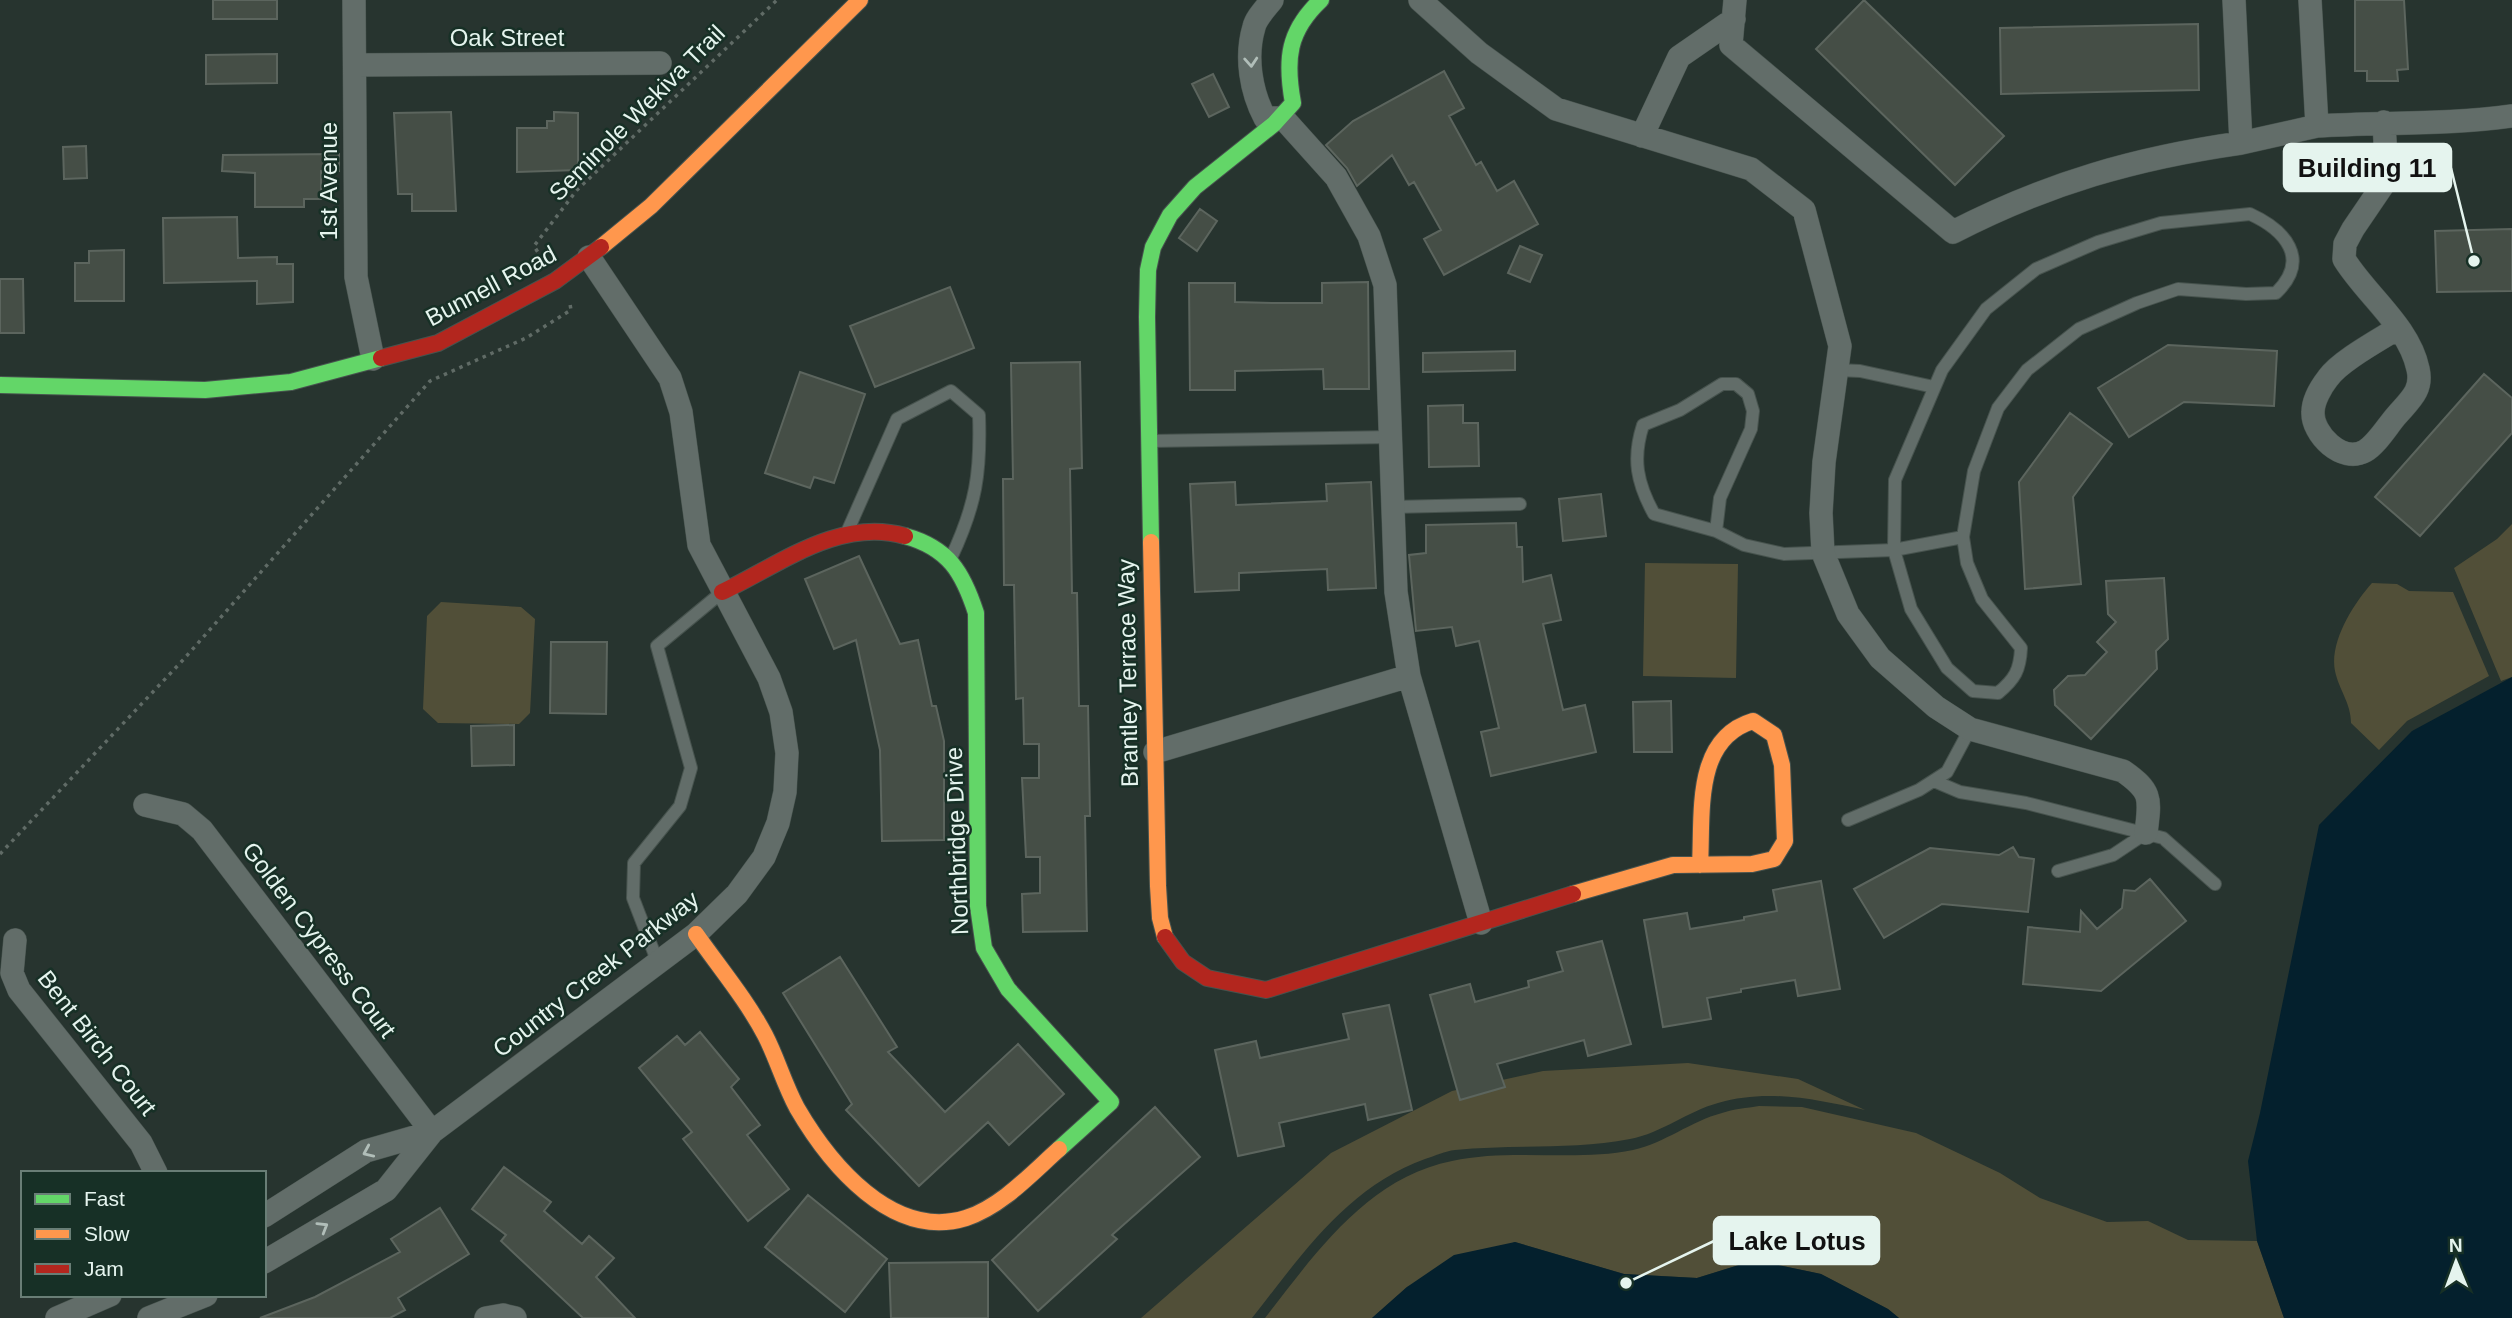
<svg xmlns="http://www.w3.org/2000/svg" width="2512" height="1318" font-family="Helvetica,sans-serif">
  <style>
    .green { fill: #514f38 }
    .water { fill: #04202d }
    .building { fill: #454e46; stroke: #5c655e; stroke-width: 2 }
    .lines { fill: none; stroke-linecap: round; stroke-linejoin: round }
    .lane-casing { stroke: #47534e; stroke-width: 14 }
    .street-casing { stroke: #47534e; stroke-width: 24 }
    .fast-casing { stroke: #47534e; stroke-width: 18 }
    .slow-casing { stroke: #47534e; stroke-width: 18 }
    .jam-casing { stroke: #47534e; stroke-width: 18 }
    .path { stroke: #606b66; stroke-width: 3.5; stroke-dasharray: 3.5 5; stroke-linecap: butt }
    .lane { stroke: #626d69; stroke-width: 12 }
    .street { stroke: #626d69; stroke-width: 23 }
    .fast { stroke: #63d668; stroke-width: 16 }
    .slow { stroke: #ff974d; stroke-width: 16 }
    .jam { stroke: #b3261e; stroke-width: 16 }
    .oneway { stroke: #b1beb9 }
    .labels { text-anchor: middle; stroke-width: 5; stroke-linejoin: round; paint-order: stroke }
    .street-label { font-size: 24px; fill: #e5f4ee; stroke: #173026 }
    .leader { fill: none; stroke: #e5f4ee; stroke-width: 2.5 }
    .callout-dot { fill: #e5f4ee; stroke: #173026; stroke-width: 2.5 }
    .callout { fill: #e5f4ee; stroke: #e5f4ee; stroke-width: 2.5 }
    .callout-label { font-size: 26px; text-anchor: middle; font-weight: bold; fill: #111 }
  </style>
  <rect width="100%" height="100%" fill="#27342f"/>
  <!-- green -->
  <path class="green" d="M2512,524v153l-11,4 -47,-113 43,-29z
    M1645,563l93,1 -2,114 -93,-2z
    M2372,583l25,1 12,7 44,1 36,84 -82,45 -28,29 -28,-27c0,-20 -12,-33 -16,-52 -6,-29 19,-68 37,-88z
    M441,602l80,5 14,12 -5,94 -11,11 -81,-1 -15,-14 4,-93z
    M1688,1063l110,16 67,31c-48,-10 -97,-22 -147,-7 -30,8 -56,30 -88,36 -57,11 -117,5 -175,11 -10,1 -20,6 -30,9 -78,28 -124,97 -173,159h-111l190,-165 121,-62 91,-20z
    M1759,1106l43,1 114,26 84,40 40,25 67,24 41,-1 40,19 69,1 27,77h-385l-11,-9 -67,-35 -66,-14 -58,18 -73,-4 -109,-32 -108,45 -35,31h-107c50,-64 102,-140 187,-157 59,-13 123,1 181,-11 32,-7 58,-29 89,-37 11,-4 25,-5 37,-7z"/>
  <!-- water -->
  <path class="water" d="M2512,677v641h-228l-27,-77 -9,-80 12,-48 59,-288 93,-94z
    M1515,1242l109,32 73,4 58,-18 66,14 67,35 11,9h-527l35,-31 47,-32z"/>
  <!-- building -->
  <path class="building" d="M213,0h64v19h-64z
    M1864,0l140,136 -49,49 -139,-136z
    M2355,0h49l4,69 -11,1 1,11h-31v-10h-12z
    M2198,24l1,66 -198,4 -1,-66z
    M277,54v29l-71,1v-29z
    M1444,71l20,37 -15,8 27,49 5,-3 16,29 17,-10 24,43 -94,51 -20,-36 17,-9 -27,-48 -5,3 -17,-30 -35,31 -10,-18 -21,-23 27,-24z
    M1213,74l16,33 -20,10 -17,-33z
    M451,112l5,99h-44v-17h-14l-4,-81z
    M554,112l24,1v57l-61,2v-44h30v-7h7z
    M86,146l1,32 -23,1 -1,-32z
    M339,154v17h-18v28h-17v8h-49v-34l-33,-2 1,-16z
    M1200,209l17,12 -20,30 -18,-13z
    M237,217l1,41 39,-1v7h16v38l-36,2v-23l-93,2 -1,-65z
    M2512,229v62l-75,1 -2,-61z
    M1520,246l22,9 -12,27 -22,-9z
    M124,250v51h-49v-38h14v-12z
    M0,279h23l1,54h-24z
    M1368,282l1,107h-45l-1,-20 -88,2v19h-45l-1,-107h46v19l37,1h50v-20z
    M950,287l24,61 -99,39 -25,-61z
    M2168,345l109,6 -3,55 -90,-4 -55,35 -31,-49z
    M1515,351v19l-92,2v-19z
    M1080,362l2,106 -12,1 2,124h5l2,113h9l2,110h-5l2,115 -64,1 -1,-38 18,-1v-36h-14l-4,-79h17v-34h-15l-1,-46 -7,1 -2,-114h-10l-1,-106h10l-2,-116z
    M800,372l65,22 -31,89 -20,-6 -4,11 -45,-15z
    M2484,374l28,24v35l-92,103 -45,-39z
    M1463,405v18h15l1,43 -50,1 -1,-61z
    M2070,413l42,31 -39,53 8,87 -56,5 -6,-107z
    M1235,482l1,23 91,-4 -1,-17 45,-2 5,106 -48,2 -1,-21 -88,4v17l-44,2 -5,-108z
    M1601,494l5,42 -43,5 -4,-42z
    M1516,523l1,24h5l1,35 28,-7 10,45 -18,4 20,86 22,-5 11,47 -105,24 -10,-44 18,-4 -20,-87 -23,5 -4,-19 -36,4 -7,-76 17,-2v-28z
    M859,556l41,88 18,-4 14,66h4l8,35v99l-62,1 -2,-91 -24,-110 -22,9 -29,-70z
    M2164,578l4,61 -12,12 1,18 -66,70 -36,-34 -1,-15 14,-14 17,-1 22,-23 -10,-10 19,-20 -8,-8 -2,-33z
    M551,642h56l-1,72 -56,-1z
    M1671,701l1,51h-38l-1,-50z
    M514,725v40l-42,1 -1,-40z
    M2013,847l6,10 15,2 -6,53 -86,-8 -58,34 -30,-49 76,-41 69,7z
    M2150,879l36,42 -85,70 -78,-7 5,-57 52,5 1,-21 16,18 25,-21 2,-18 11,1z
    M1821,881l19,108 -42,7 -3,-16 -54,9v3l-34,6 4,21 -48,8 -19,-107 43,-7 3,16 54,-9v-3l33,-6 -4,-21z
    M1602,941l29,103 -43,12 -4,-16 -87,24 8,23 -45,13 -30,-105 40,-11 5,18 54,-15 -1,-6 35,-10 -6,-19z
    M840,957l57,90 -9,5 57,60 73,-68 46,50 -55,51 -21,-23 -69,64 -73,-76 6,-6 -69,-111z
    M1389,1005l23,105 -44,10 -3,-16 -86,19 5,23 -46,10 -23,-106 41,-9 4,17 89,-19 -6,-25z
    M700,1032l39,47 -8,8 29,38 -13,10 42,54 -41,32 -65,-82 9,-7 -53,-64 38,-32 8,9z
    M1155,1107l45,50 -88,78 5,4 -79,72 -46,-51z
    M504,1167l47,35 -7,9 38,33 7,-8 25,22 -18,19 39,41h-52l-82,-77 5,-6 -34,-26z
    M808,1195l79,64 -42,53 -80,-65z
    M440,1208l29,46 -71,44 7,12 -15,8h-130l55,-21 85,-45 -9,-13z
    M988,1262v56h-97l-2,-55z"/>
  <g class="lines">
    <defs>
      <path id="lane" d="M2250,214c35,16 61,45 26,79l-30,1 -68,-5 -41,14 -58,26 -52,41 -29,38 -24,63 -11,66 4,26 15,36 39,49c-1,22 -6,31 -23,45l-25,-2 -26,-23 -36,-59 -17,-59 1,-70 47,-110 44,-61 50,-40 62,-27 63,-19z
        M1837,370l23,1 74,16
        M1150,441l242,-4
        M1393,507l127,-3
        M848,530l49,-111 54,-28 28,24c2,58 -3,90 -28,143
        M1716,531l4,-33 31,-69 2,-18 -5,-17 -12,-10h-14l-42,26 -37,15c-11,34 -6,58 11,89l62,17 28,14 40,9 110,-4 69,-13
        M1934,781l26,11 66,11 137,35 52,46
        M1848,820l71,-30 28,-18 23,-43
        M2058,871l55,-16 33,-22
        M658,963l-25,-65 1,-35 46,-57 11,-38 -34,-122 64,-53"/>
      <path id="street" d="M354,0l2,277 17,82
        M1272,0c-6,8 -16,18 -18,27 -9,30 -3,65 11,91h18l53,59 33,59 16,49 11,307 13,84 72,247
        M1420,0l59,53 77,56 195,60 53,41 36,136 -16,116 -3,51 2,40 25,61 32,44 56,49 34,22 153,42c30,21 27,28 23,62
        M1735,0l-4,45 222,187c95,-49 183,-74 288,-89l-7,-143
        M2310,0l7,126c65,-4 131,-1 195,-10
        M355,65l305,-2
        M2384,122l3,57 -34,50 -8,15 -1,15c22,36 65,67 74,110 5,21 -8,31 -21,46 -9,10 -20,29 -32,36 -23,13 -53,-17 -52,-39 0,-11 8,-25 15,-34 12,-17 51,-38 70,-50
        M1642,136l37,-79 55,-38
        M2241,143l76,-17
        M1155,752l254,-76
        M145,805l38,9 19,16 230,302
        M15,940l-3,33 7,17 122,153 15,30
        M264,1216l102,-65 66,-19
        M264,1262l122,-72 46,-58 264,-198 41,-40 27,-37 14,-34 7,-31 2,-39 -6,-41 -12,-34 -70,-133 -18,-133 -11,-34 -81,-121
        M57,1318l53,-23
        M149,1318l57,-23
        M486,1318l17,-3 12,3"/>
      <path id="fast" d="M0,385l205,5 86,-8 90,-24
        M905,536c44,12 58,37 71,77l2,293 6,42 24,41 103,113 -52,47
        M1151,542l-4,-225 1,-47 5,-23 17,-32 25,-28 79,-63 19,-21c-8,-44 -5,-72 28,-103"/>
      <path id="slow" d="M601,247l50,-41 209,-206
        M1151,542l7,344 2,32 5,19
        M1573,894l100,-29 79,-1 22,-5 11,-18 -3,-76 -8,-30 -21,-14c-60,18 -50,93 -53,144
        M696,934c23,33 50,65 69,101 12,23 19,49 32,73 32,55 95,133 169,110 35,-11 66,-45 93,-69"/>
      <path id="jam" d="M381,358l57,-15 117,-62 46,-34
        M722,592c57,-27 117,-75 183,-56
        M1165,937l18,25 24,16 59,12 307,-96"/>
    </defs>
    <!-- lane casing -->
    <use href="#lane" class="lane-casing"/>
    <!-- street casing -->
    <use href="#street" class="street-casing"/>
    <!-- fast casing -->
    <use href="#fast" class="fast-casing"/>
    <!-- slow casing -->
    <use href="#slow" class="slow-casing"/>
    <!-- jam casing -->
    <use href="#jam" class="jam-casing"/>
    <!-- path -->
    <path class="path" d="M542,259l-8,-13 43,-56 200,-190
      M0,854l183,-194 247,-279 96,-43 45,-28 -1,-6"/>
    <!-- lane -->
    <use href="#lane" class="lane"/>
    <!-- street -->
    <use href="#street" class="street"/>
    <!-- fast -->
    <use href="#fast" class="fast"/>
    <!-- slow -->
    <use href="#slow" class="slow"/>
    <!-- jam -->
    <use href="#jam" class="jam"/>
  </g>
  <!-- one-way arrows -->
  <defs><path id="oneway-chevron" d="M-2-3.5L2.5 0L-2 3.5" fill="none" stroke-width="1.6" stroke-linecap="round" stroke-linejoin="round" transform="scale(1.75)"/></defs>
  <g class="oneway">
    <use href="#oneway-chevron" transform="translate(1251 62) rotate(86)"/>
    <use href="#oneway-chevron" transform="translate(368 1152) rotate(156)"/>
    <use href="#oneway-chevron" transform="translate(323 1227) rotate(-31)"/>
  </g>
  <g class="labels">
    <!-- street labels -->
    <g class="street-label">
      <text x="507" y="46">Oak Street</text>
      <text transform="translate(637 113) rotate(-45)" y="8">Seminole Wekiva Trail</text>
      <text transform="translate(329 181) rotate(-90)" y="8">1st Avenue</text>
      <text transform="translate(491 286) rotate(-28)" y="8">Bunnell Road</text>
      <text transform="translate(1128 673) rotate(-91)" y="8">Brantley Terrace Way</text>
      <text transform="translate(957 841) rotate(-92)" y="8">Northbridge Drive</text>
      <text transform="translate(319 940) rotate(53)" y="8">Golden Cypress Court</text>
      <text transform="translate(596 974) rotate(-38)" y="8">Country Creek Parkway</text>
      <text transform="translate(97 1043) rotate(52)" y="8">Bent Birch Court</text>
    </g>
  </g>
  <!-- callouts -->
  <path class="leader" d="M2474 261L2451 168M1626 1283L1714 1241"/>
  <g class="callout-dot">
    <circle cx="2474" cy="261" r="7"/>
    <circle cx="1626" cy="1283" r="7"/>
  </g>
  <g class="callout">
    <rect x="2284" y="144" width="167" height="47" rx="7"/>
    <rect x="1714" y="1217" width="165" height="47" rx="7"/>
  </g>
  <g class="callout-label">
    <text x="2367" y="177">Building 11</text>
    <text x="1797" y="1250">Lake Lotus</text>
  </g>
  <!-- legend -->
  <rect x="21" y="1171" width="245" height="126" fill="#173026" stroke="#697e76" stroke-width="2"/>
  <rect x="35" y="1194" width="35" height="10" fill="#63d668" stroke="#697e76" stroke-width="2"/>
  <text x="84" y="1206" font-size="21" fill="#e5f4ee">Fast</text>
  <rect x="35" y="1229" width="35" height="10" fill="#ff974d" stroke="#697e76" stroke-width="2"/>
  <text x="84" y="1241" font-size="21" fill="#e5f4ee">Slow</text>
  <rect x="35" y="1264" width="35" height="10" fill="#b3261e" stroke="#697e76" stroke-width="2"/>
  <text x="84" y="1276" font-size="21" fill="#e5f4ee">Jam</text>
  <!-- north arrow -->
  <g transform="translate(2456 1262) rotate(359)" stroke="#173026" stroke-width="5" paint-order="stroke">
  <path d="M0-5L12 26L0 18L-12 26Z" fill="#e5f4ee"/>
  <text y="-10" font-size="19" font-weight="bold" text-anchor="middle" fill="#e5f4ee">N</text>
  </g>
</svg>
